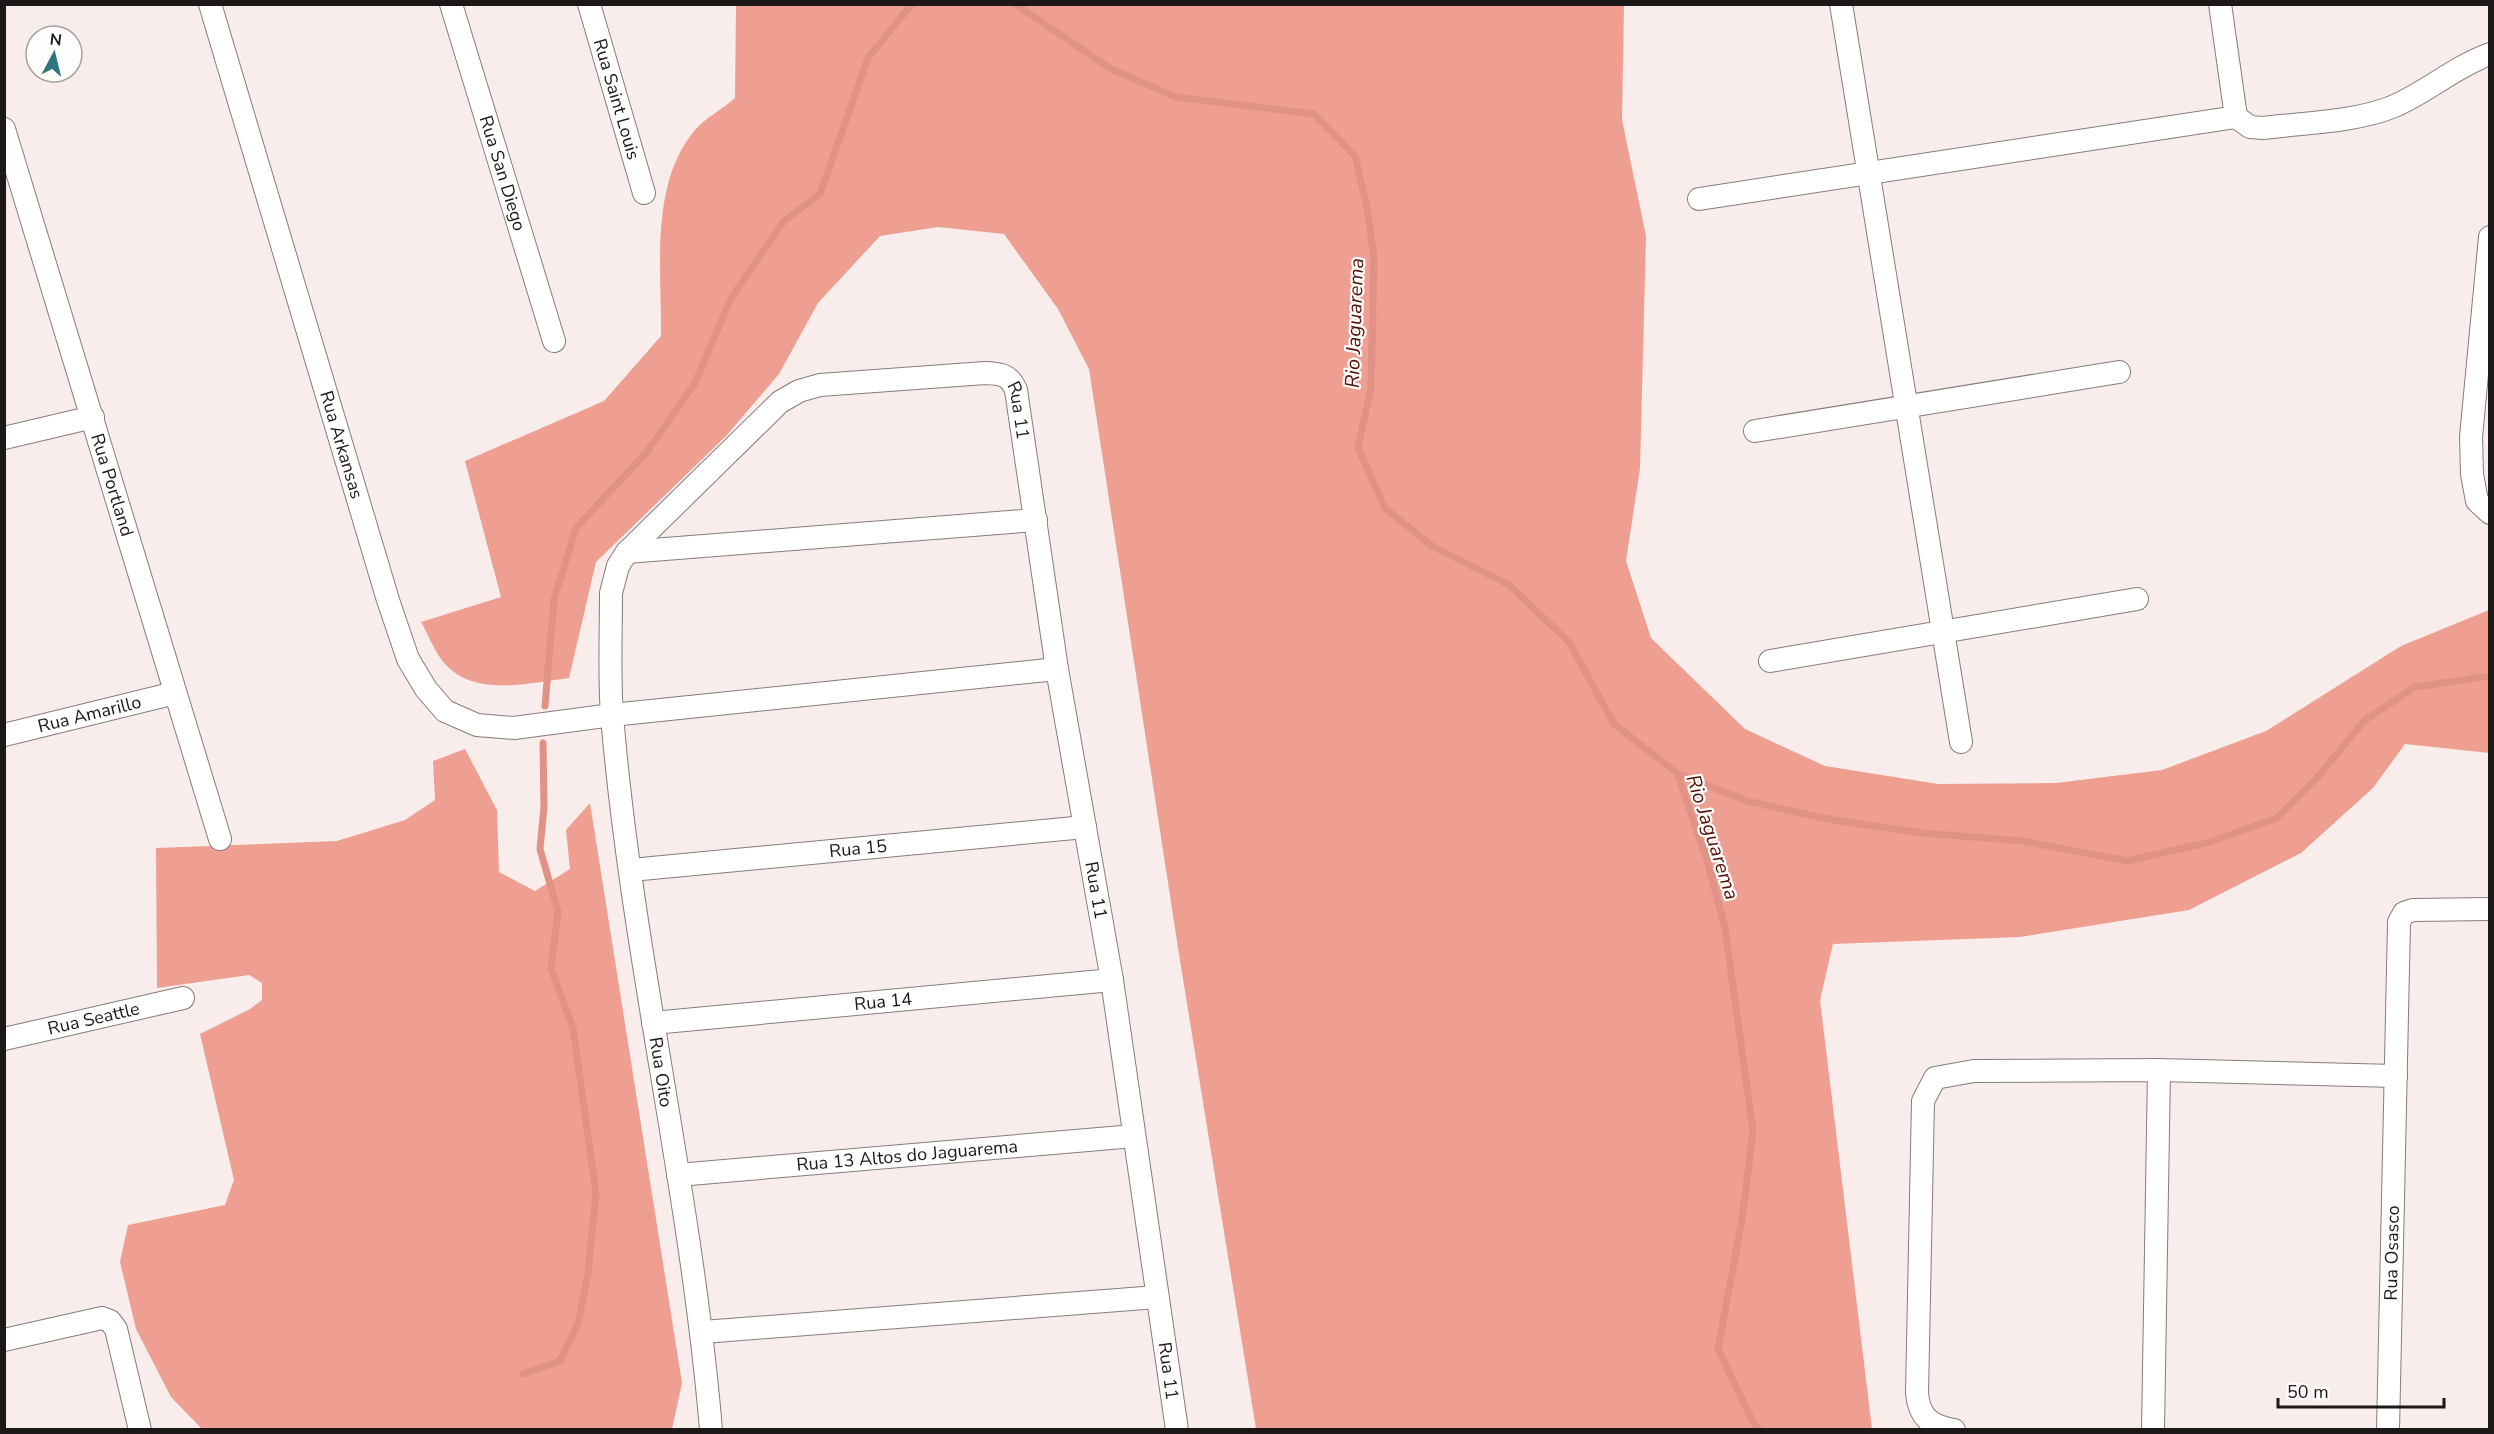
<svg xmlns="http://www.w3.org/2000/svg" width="2494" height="1434" font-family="'Nunito Sans',sans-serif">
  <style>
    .forest { fill: #ee9f91 }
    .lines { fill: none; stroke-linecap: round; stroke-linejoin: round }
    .stream { stroke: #e09284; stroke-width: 7 }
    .minor-casing { stroke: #867c7b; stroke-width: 24 }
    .minor { stroke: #fff; stroke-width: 22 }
    .labels { text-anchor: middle; stroke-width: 4.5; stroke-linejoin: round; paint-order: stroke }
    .street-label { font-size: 18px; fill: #1c1817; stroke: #fffdfc }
    .water-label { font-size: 20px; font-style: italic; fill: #540f07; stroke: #fffdfc }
  </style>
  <rect width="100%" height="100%" fill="#f8edeb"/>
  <!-- forest -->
  <path class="forest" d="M736,5h888l-2,115 24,116 -6,232 -14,93 25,77 94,91 80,37 113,18 118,-1 106,-13 104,-39 135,-85 88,-36v143l-84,-9 -32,44 -72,65 -112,57 -169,27 -187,7 -13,56 52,429h-616l-78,-481 -89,-579 -31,-60 -54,-75 -66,-7 -58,9 -62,67 -39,71 -53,62 -130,126 -27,116c-40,5 -99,21 -128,-19 -8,-11 -13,-25 -20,-37l80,-25 -36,-136 139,-60 57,-65c1,-65 -12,-152 34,-206 10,-12 28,-21 40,-32z
    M465,749l32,61 2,62 36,19 35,-22 -4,-39 24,-27 92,580 -10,46h-470l-31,-32 -35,-68 -16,-67 8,-37 97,-20 9,-25 -34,-146 50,-25 12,-9v-17l-13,-8 -92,13 -1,-140 181,-7 68,-21 30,-20 -2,-39z"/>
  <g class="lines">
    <!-- stream -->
    <path class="stream" d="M1015,4l96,65 65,28 138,17 41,42 12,51 7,50 -3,130 -13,61 27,60 47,38 77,39 60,57 45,82 63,49 29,84 19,71 28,203 -11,89 -24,129 35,73 7,8
      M545,706l9,-107 22,-71 70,-75 49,-70 36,-85 53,-77 36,-27 48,-136 44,-54
      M1677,773l70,28 86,19 89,13 101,8 104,20 83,-19 67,-24 39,-39 49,-59 50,-33 75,-11
      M523,1374l37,-13 18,-38 10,-50 8,-80 -23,-165 -22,-60 7,-56 -18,-63 4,-42 -1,-64"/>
    <defs>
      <g id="minor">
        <path id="s1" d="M210,4l178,596 20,59 18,30 19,22 32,14 37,3 98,-13 445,-46"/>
        <path id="s2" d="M451,4l103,337"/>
        <path id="s3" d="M589,4l55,189"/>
        <path d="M1841,4l120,738"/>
        <path d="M2220,4l16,113"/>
        <path d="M2236,117l14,10 13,1c39,-5 92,-6 129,-21 34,-14 62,-40 98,-53"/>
        <path id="s4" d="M4,129l216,710"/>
        <path d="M1699,199l537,-82"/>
        <path d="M2490,237l-19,200 1,37 5,27 13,12"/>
        <path d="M1755,431l364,-59"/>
        <path d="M4,438l89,-21"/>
        <path d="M627,552l409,-32"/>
        <path d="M1770,661l367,-62"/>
        <path id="s5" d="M4,735l171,-42"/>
        <path id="s6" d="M631,870l454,-43"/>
        <path id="s7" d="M653,1023l459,-43"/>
        <path id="s8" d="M4,1039l179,-41"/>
        <path id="s9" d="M678,1175l456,-39"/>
        <path d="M703,1332l454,-35"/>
        <path d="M4,1340l98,-22 8,3 6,8 24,101"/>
        <path id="s10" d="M711,1430c-20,-240 -79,-475 -99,-714 -3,-41 -1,-82 -1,-123l7,-27 9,-14 153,-150 19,-11 21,-6 165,-12c16,1 24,1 31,17l41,279 55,311 65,450"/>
        <path d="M1954,1430c-24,-4 -35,-13 -37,-37l6,-292 12,-23 39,-7 185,-1 237,6"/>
        <path d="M2153,1430l6,-360"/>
        <path id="s11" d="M2388,1430l11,-508 5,-9 9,-3 77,-1"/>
      </g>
    </defs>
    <!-- minor casing -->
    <use href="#minor" class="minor-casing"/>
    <!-- minor -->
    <use href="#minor" class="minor"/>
  </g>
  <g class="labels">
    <!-- street labels -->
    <g class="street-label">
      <text dy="6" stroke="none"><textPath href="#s3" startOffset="99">Rua Saint Louis</textPath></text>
      <text dy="6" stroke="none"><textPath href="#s2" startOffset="177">Rua San Diego</textPath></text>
      <text dy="6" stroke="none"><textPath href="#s10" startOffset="1371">Rua 11</textPath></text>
      <text dy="6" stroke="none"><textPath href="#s1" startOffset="460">Rua Arkansas</textPath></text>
      <text dy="6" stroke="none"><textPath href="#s4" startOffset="372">Rua Portland</textPath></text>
      <text dy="6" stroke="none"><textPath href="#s5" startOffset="88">Rua Amarillo</textPath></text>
      <text dy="6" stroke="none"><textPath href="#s6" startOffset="228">Rua 15</textPath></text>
      <text dy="6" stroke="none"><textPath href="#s10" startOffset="1857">Rua 11</textPath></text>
      <text dy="6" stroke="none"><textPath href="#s7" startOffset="231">Rua 14</textPath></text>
      <text dy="6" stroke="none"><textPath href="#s8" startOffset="92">Rua Seattle</textPath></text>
      <text transform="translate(661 1072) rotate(81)" y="6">Rua Oito</text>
      <text dy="6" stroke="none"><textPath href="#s9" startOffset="230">Rua 13 Altos do Jaguarema</textPath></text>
      <text dy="6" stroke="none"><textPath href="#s11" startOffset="177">Rua Osasco</textPath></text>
      <text dy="6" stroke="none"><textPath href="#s10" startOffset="2343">Rua 11</textPath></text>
    </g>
    <!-- water labels -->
    <g class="water-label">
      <text transform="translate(1354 323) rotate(-88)" y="7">Rio Jaguarema</text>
      <text transform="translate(1713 837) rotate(72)" y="7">Rio Jaguarema</text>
    </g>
  </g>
  <!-- border -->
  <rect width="2494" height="1434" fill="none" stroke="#1c1817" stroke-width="12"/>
  <!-- north arrow -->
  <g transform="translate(54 54) rotate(7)"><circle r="28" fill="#fffdfc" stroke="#a4a1a0" stroke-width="1.5"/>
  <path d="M0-4.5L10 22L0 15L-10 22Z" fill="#2f7682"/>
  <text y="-9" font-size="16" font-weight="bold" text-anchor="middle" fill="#1c1817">N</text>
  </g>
  <!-- scale -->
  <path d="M2278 1398v9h166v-9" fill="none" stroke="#1c1817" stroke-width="3"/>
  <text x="2287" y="1398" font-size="18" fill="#1c1817" stroke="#fffdfc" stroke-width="4.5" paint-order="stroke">50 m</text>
</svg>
